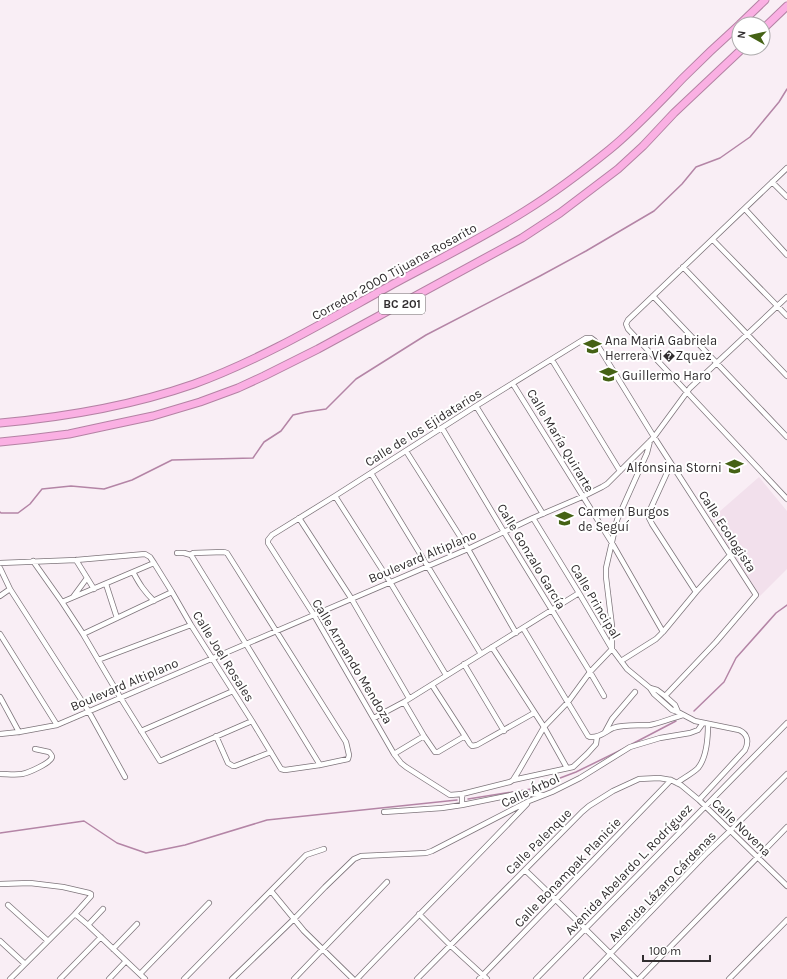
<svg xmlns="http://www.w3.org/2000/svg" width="787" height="979" font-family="Karla,sans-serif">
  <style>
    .built { fill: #f2e0ec }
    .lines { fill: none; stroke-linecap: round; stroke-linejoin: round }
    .stream { stroke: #b485a6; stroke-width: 1.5 }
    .minor-casing { stroke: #7e757b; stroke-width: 6 }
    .highway-casing { stroke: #b482a4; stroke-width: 9 }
    .minor { stroke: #fff; stroke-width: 4.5 }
    .highway { stroke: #fab0e3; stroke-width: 7 }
    .labels { text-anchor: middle; stroke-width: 4; stroke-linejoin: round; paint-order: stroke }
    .shield { fill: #fff; stroke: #6f6c6d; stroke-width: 1 }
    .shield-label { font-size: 12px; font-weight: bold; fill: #312d2f }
    .street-label { font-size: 13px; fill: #312d2f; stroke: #fff }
    .poi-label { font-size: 13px; fill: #312d2f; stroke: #fff; text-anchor: start }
  </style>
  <rect width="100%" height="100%" fill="#f9eef5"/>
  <!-- built -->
  <path class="built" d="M759,477l28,34v58l-27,27 -49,-77z"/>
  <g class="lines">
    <!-- stream -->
    <path class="stream" d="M0,512l1,1h17l12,-9 12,-15 29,-3 33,3 28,-9 40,-20 81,-2 11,-16 17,-11 12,-16 13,-3 20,-3 30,-30 70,-44 114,-59 46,-25 68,-40 28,-27 14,-17 24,-9 30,-21 29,-35 8,-13
      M694,711l30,-29 12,-24 40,-45 11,-8
      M632,744l44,-23
      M468,799l63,-10 45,-17 49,-24
      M0,833l84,-12 33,22 29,10 39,-8 82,-25 190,-20"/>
    <defs>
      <path id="minor" d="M787,168l-159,152 -2,4 2,5 159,170
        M772,182l15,15
        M745,209l42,46
        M713,240l74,76
        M683,267l104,109
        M653,296l134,141
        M552,360l68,111
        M513,384l99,159 51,89
        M476,406l67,108
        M442,428l62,104 86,140 14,24
        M650,441l-3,12 -30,67 -11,48v9l6,49v23l-22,23 -22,30 -24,25 -26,45 -5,8 -3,2 -48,12 -12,1 -44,-28 -5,-4 -7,-9 -80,-139 -46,-72v-3l4,-5 63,-39 141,-90 110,-68h5l4,3 59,96 102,158 -40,47 -51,54
        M406,451l62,98 48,84
        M671,464l-21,46 -1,8 3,6 44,68
        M371,473l110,181
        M335,496l55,86 56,93
        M299,518l52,80 58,100
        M533,518l46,75 33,56 15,20 23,19 7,2 8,6 10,9 3,7
        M177,553h7l7,2
        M191,555l55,89 74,121
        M76,560l18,29
        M33,561l29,41 21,32 37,63 40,64 92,-40
        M0,563l76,-3 69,-6 5,3 4,6 18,29 19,33 61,96 29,48 4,1 35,-5 28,-6 1,-4 -3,-13 -119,-189 -3,-1 -31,1 -2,2
        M0,568l10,21 79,123 36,65
        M133,572c7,13 11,19 21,29
        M106,584l11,34
        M0,596l10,-7
        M73,597l14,-19
        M62,602l92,-39
        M523,628l65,108 2,1c9,1 15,-5 23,-9 12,-4 25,-2 37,-3 11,-2 22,-7 33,-10
        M0,634l57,91
        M83,634l89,-42
        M492,647l52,80 23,41
        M98,660l93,-35
        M621,661l35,-22 7,-7 33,-40 34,-37
        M464,664l40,67
        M432,685l33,51 5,8 2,2 5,-1 57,-32
        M650,688l4,6 18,16 6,2 17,9 44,9c9,4 10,12 6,20l-46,50
        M0,697l19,35
        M404,702l20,34 11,16h3l27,-16
        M374,718l30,-16 175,-109
        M141,731l92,-40
        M605,732l7,-13 23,-27
        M0,734l19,-2 38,-7 411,-176 65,-31 49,-21 20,-10 5,-3 47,-47 36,-49 97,-91
        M216,736l12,27 5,3h2l36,-14
        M394,754l30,-18
        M0,774c7,0 15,1 22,0 6,-1 29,-11 30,-17 0,-2 -2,-4 -3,-5l-14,-3
        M513,780l60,-13 14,-13 9,-10 1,-7
        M677,783c6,-5 15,-9 21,-15 9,-11 10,-31 10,-44
        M462,794v11
        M384,812l58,-4 20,-3 59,-12 22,2
        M525,870c38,36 74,73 111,109
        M0,884l30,-1 33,4 26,6 2,1v2l-16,18 -65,65
        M271,891l33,40 49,48
        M8,905l40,36
        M75,914l13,11 57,54
        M419,914l31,31 37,34
        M88,925l15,-16
        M0,941l25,23
        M113,949l24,-25
        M140,974l69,-71
        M60,979l41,-42
        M109,979l17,-18
        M184,979l122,-124 18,-6
        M232,979l62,-60 31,-32 29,-28 7,-3 65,-3 6,-2 33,-17 64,-33 23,-9 28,-14 50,-31 30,-9 30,-5 8,-3 5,-7
        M294,979l93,-97
        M357,979c56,-59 114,-116 170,-175
        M417,979l165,-167 7,-6 24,-15 26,-12 20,-1 12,2 10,5 18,15 88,86
        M479,979l192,-199
        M536,979l251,-256
        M586,979l121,-126 23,-22 57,-57
        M639,979l148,-152
        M729,979l58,-59"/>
      <path id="highway" d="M740,24l25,-24
        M763,29l24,-23
        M0,423c66,-6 131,-17 194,-39 71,-26 137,-66 203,-102 43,-23 87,-45 128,-71 29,-18 58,-40 84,-61 27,-22 50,-47 74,-72 18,-18 37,-36 56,-53
        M0,442l29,-3 40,-5 37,-8 47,-10 47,-14 38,-14 26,-12 54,-27 204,-111 38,-25 58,-44 25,-23 31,-33 69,-65"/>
    </defs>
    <!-- minor casing -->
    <use href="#minor" class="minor-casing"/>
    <!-- highway casing -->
    <use href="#highway" class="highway-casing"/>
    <!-- minor -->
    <use href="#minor" class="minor"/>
    <!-- highway -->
    <use href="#highway" class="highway"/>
  </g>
  <!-- icons -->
  <defs>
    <symbol id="school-bare" viewBox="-9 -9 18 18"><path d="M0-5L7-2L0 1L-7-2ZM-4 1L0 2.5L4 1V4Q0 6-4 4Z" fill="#456215" stroke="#fff" stroke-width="2.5" paint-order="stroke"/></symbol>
  </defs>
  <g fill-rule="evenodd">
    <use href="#school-bare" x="580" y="334" width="25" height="25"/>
    <use href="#school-bare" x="596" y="362" width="25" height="25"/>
    <use href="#school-bare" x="722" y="454" width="25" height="25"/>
    <use href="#school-bare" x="552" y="506" width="25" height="25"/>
  </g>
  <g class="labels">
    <!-- shield labels -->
    <rect class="shield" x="379" y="294" width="46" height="20" rx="3"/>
    <g class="shield-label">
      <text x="402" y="308">BC 201</text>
    </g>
    <!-- street labels -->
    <g class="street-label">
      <text transform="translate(394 271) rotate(-29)" y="5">Corredor 2000 Tijuana-Rosarito</text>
      <text transform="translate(423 427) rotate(-32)" y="5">Calle de los Ejidatarios</text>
      <text transform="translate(561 440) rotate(59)" y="5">Calle María Quirarte</text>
      <text transform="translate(728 531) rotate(57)" y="5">Calle Ecologista</text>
      <text transform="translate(422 556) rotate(-23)" y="5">Boulevard Altiplano</text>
      <text transform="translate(532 556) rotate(59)" y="5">Calle Gonzalo García</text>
      <text transform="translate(596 601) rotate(59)" y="5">Calle Principal</text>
      <text transform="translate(224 656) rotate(58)" y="5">Calle Joel Rosales</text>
      <text transform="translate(353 661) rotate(59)" y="5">Calle Armando Mendoza</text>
      <text transform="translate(124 684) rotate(-23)" y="5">Boulevard Altiplano</text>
      <text transform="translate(530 790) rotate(-25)" y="5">Calle Árbol</text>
      <text transform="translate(742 827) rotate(44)" y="5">Calle Novena</text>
      <text transform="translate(538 841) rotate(-45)" y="5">Calle Palenque</text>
      <text transform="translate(628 869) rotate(-46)" y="5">Avenida Abelardo L. Rodríguez</text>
      <text transform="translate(567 872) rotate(-46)" y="5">Calle Bonampak Planicie</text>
      <text transform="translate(662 886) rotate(-46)" y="5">Avenida Lázaro Cárdenas</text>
    </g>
    <!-- poi labels -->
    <g class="poi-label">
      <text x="605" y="345">Ana MariA Gabriela<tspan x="605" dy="15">Herrera Vi�Zquez</tspan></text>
      <text x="622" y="380">Guillermo Haro</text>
      <text x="722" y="472" text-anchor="end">Alfonsina Storni</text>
      <text x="578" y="516">Carmen Burgos<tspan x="578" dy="15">de Seguí</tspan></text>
    </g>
  </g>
  <!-- north arrow -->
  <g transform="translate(751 36) rotate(278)"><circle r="19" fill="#ffffff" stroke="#adabac"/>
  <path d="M0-3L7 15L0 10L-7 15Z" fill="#456215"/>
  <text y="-6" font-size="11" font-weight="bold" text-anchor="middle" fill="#312d2f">N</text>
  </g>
  <!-- scale -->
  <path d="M643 955v6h67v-6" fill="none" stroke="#312d2f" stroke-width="2"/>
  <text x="649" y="955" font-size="12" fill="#312d2f" stroke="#ffffff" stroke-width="3" paint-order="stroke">100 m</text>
</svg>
